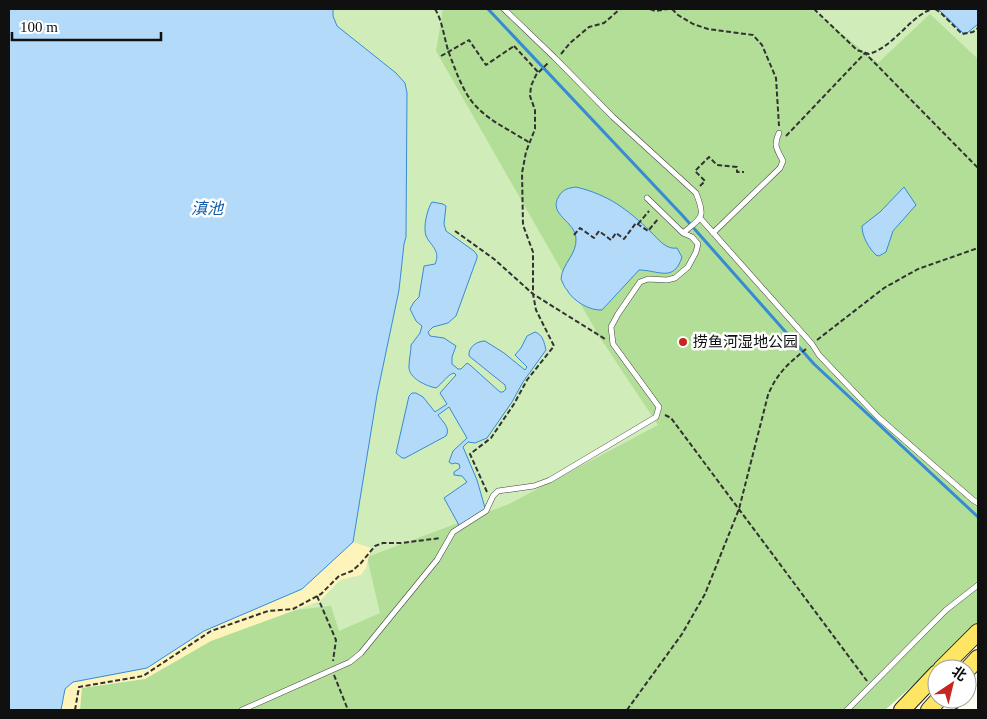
<svg xmlns="http://www.w3.org/2000/svg" width="987" height="719" font-family="'Times New Roman','Noto Sans SC',serif">
  <style>
    .green { fill: #d0ecb9 }
    .forest { fill: #b2de98 }
    .sand { fill: #fdf4bc }
    .water { fill: #b4daf9; stroke: #378ad4 }
    .lines { fill: none; stroke-linecap: round; stroke-linejoin: round }
    .stream { stroke: #378ad4; stroke-width: 3 }
    .lane-casing { stroke: #434343; stroke-width: 6 }
    .primary-casing { stroke: #212121; stroke-width: 18 }
    .path { stroke: #323232; stroke-width: 2; stroke-dasharray: 5 2.5; stroke-linecap: butt }
    .lane { stroke: #fff; stroke-width: 5 }
    .primary { stroke: #fee563; stroke-width: 16 }
    .path-bridge { stroke: #323232; stroke-width: 2; stroke-dasharray: 5 2.5; stroke-linecap: butt }
    .poi-dot { fill: #c82520; stroke: #fff; stroke-width: 2 }
    .labels { text-anchor: middle; stroke-width: 5; stroke-linejoin: round; paint-order: stroke }
    .poi-label { font-size: 15px; fill: #101010; stroke: #fff; text-anchor: start }
    .water-label { font-size: 16px; font-style: italic; fill: #115ba9; stroke: #fff }
  </style>
  <rect width="100%" height="100%" fill="#fffef3"/>
  <!-- green -->
  <path class="green" d="M333,9h645v618l-93,83h-824l316,-315 22,-105 5,-47 2,-6 -10,-164 -59,-47 -4,-10z"/>
  <!-- forest -->
  <path class="forest" d="M443,9h368l67,54 52,-49 48,45v568l-93,83h-808v-26l76,-14 46,-29 68,-28 64,-7 8,25 41,-18 -13,-56 142,-53 149,-79 -59,-89 -163,-285z"/>
  <!-- sand -->
  <path class="sand" d="M353,542l18,6 -5,20 -5,7 -21,5 -20,21 -109,40 -66,38 -63,9 -2,22h-19l4,-21 8,-7 74,-14 57,-37 98,-42z"/>
  <!-- water -->
  <path class="water" d="M9,9h324v7l4,10 59,47 9,10 2,10 -1,144 -2,7 -5,46 -22,105 -24,147 -51,47 -98,42 -57,37 -74,14 -8,7 -4,21h-52z
    M938,9h40v15l-11,9h-4z
    M576,187c33,8 51,22 75,45 7,7 15,18 26,16l5,9c-8,26 -24,13 -43,13l-37,40c-12,1 -29,-9 -35,-20 -3,-3 -4,-7 -6,-11 1,-15 16,-25 15,-40 0,-18 -29,-24 -17,-43 4,-7 10,-8 17,-9z
    M904,187l12,18 -23,26 -7,21 -7,4 -3,-1c-7,-7 -14,-18 -14,-29l18,-14z
    M432,202l11,2 3,2 -2,18 2,7 28,20 3,4v3l-21,58 -8,7 -15,4 -5,5 2,4 14,2 12,8 -4,11v7l6,5h3l6,-6 3,2 30,27h3l3,-3 -1,-4 -36,-29c-1,-9 8,-15 16,-15l19,12 21,17 2,-3 -12,-12 6,-7 6,-12 8,-4c8,3 9,10 11,18l-23,32 -11,20 -25,36 -12,5 -7,-1 -5,5 14,33 8,28 -2,4 -23,15 -16,-29 23,-16 -5,-6 -8,-1v-3l6,-4 -1,-4 -4,-1 -3,1 -3,-2 4,-11 14,-13 -18,-31 -11,8c4,6 13,13 8,21l-41,22h-3l-6,-5 13,-57 3,-3h4l7,4 12,15 12,-8 -7,-11 16,-18 -2,-2c-6,1 -12,11 -18,15 -10,-2 -28,-10 -27,-22 0,-7 2,-13 2,-21l9,-12 2,-7 -6,-5 -6,-12 4,-7 5,-5 5,-31 11,-2c6,-13 -4,-18 -9,-28 -3,-8 1,-27 6,-34z"/>
  <g class="lines">
    <!-- stream -->
    <path class="stream" d="M488,9l195,207 131,148 164,153"/>
    <defs>
      <path id="lane" d="M504,9l50,48 59,60 83,76c10,25 6,24 -13,40
        M700,218l112,126 7,11 59,62 95,83 5,3
        M713,233l67,-65 3,-7c-6,-12 -10,-15 -4,-28
        M242,710l108,-48 11,-9 76,-93 16,-28 33,-21 7,-15 5,-5 36,-5 16,-6 106,-63 3,-10 -46,-63 -2,-17 7,-13 22,-32 8,-3 19,1 8,-2 13,-11 8,-15 2,-8 -6,-7 -9,-4 -36,-35
        M847,710l99,-100 32,-25"/>
      <path id="primary" d="M941,669l37,-37
        M967,670l11,-12
        M902,710l35,-37
        M929,710l10,-11"/>
    </defs>
    <!-- lane casing -->
    <use href="#lane" class="lane-casing"/>
    <!-- primary casing -->
    <use href="#primary" class="primary-casing"/>
    <!-- path -->
    <path class="path" d="M435,9c8,13 9,30 14,44 6,16 12,33 21,46 14,20 40,31 60,44
      M650,9l5,2 13,-2
      M672,9l6,6 15,9 15,5 45,6 9,10 14,33 3,48
      M814,9l43,41 12,4c26,-8 39,-36 63,-45
      M935,9l6,4 21,21 11,-2 5,-4
      M514,46l24,26
      M561,54l9,-11 19,-16 15,-4 16,-14
      M786,136l79,-83 113,115
      M700,186l5,-5 -10,-10 14,-14 8,8 20,2v5h7
      M638,224l11,-13
      M455,231l39,28 39,35 72,45
      M574,235l6,-7 14,10 5,-7 12,9 5,-7 8,6 12,-16 12,8 10,-12
      M817,340l67,-52 34,-19 60,-21
      M665,415l6,3 196,263
      M487,492l-17,-38 21,-16 23,-34 13,-24 27,-34 -18,-36 -3,-16v-42l-10,-27 -1,-52 4,-21 9,-23v-19l-5,-14 1,-10 5,-11 13,-13
      M317,596l19,44 -3,21
      M334,675l14,35
      M967,697l11,-12
      M75,710l4,-23 64,-11 68,-45 57,-20 25,-2 28,-15 18,-18 13,-5 9,-8 14,-17 8,-3h18l40,-5
      M627,710l55,-76 23,-40 34,-85 29,-114c9,-22 20,-31 38,-46
      M955,710l10,-11"/>
    <!-- lane -->
    <use href="#lane" class="lane"/>
    <!-- primary -->
    <use href="#primary" class="primary"/>
    <!-- path-bridge -->
    <path class="path-bridge" d="M441,56l28,-16 17,25 28,-19"/>
  </g>
  <!-- markers -->
  <circle class="poi-dot" cx="683" cy="342" r="5"/>
  <g class="labels">
    <!-- poi labels -->
    <g class="poi-label">
      <text x="693" y="347">捞鱼河湿地公园</text>
    </g>
    <!-- water labels -->
    <g class="water-label">
      <text x="207" y="214">滇池</text>
    </g>
  </g>
  <!-- border -->
  <rect width="987" height="719" fill="none" stroke="#101010" stroke-width="20"/>
  <!-- north arrow -->
  <g transform="translate(952 684) rotate(35)"><circle r="24" fill="#ffffff" stroke="#9f9f9f"/>
  <path d="M0-4L9 19L0 12L-9 19Z" fill="#c82520"/>
  <text y="-8" font-size="14" font-weight="bold" text-anchor="middle" fill="#101010">北</text>
  </g>
  <!-- scale -->
  <path d="M12 32v8h149v-8" fill="none" stroke="#101010" stroke-width="2.5"/>
  <text x="20" y="32" font-size="15" fill="#101010" stroke="#ffffff" stroke-width="4" paint-order="stroke">100 m</text>
</svg>
